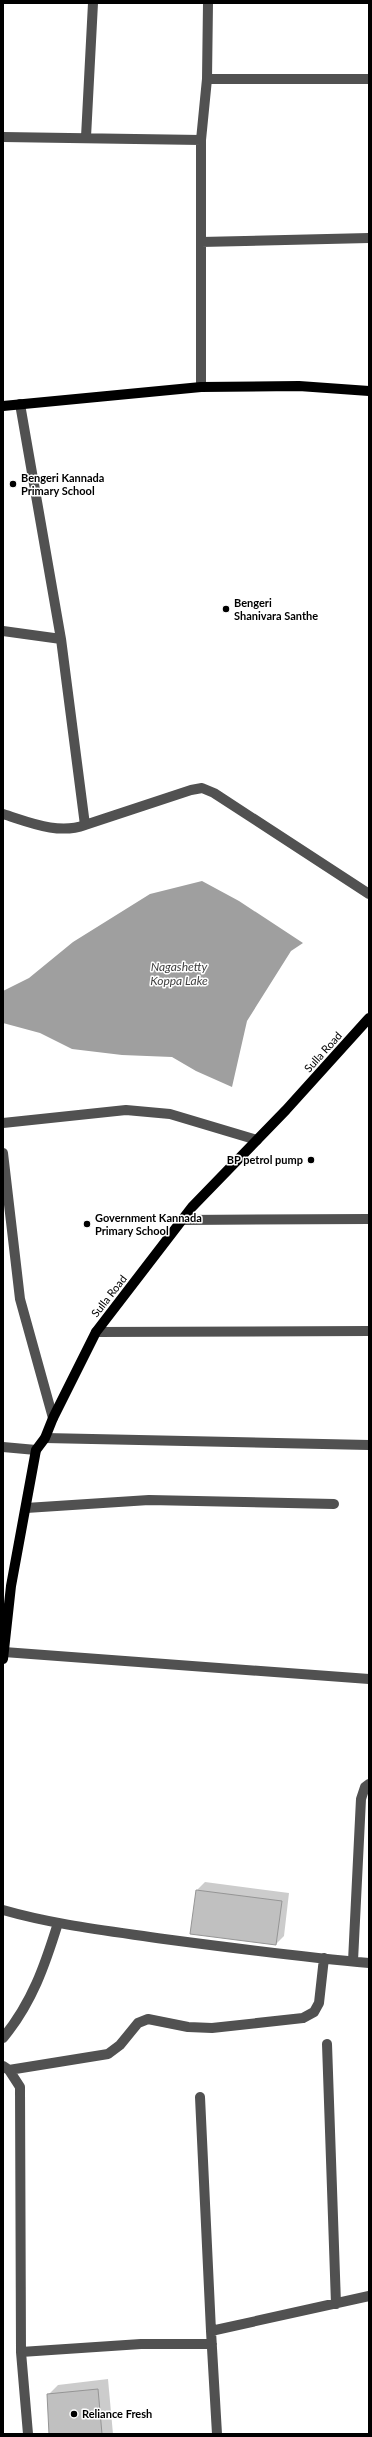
<svg xmlns="http://www.w3.org/2000/svg" width="372" height="2437" font-family="Lato,sans-serif">
  <style>
    .water { fill: #9f9f9f }
    .shadow { fill: #0003 }
    .building { fill: #c0c0c0; stroke: #959595 }
    .lines { fill: none; stroke-linecap: round; stroke-linejoin: round }
    .minor { stroke: #515151; stroke-width: 10 }
    .major { stroke: #000; stroke-width: 10 }
    .poi-dot { fill: #000; stroke: #fff; stroke-width: 1.5 }
    .labels { text-anchor: middle; stroke-width: 3; stroke-linejoin: round; paint-order: stroke }
    .poi-label { font-size: 11px; font-weight: bold; fill: #000; stroke: #fff; text-anchor: start }
    .street-label { font-size: 11px; fill: #000; stroke: #fff }
    .water-label { font-size: 12px; font-style: italic; fill: #404040; stroke: #fff }
  </style>
  <rect width="100%" height="100%" fill="#fff"/>
  <!-- water -->
  <path class="water" d="M202,881l37,20 64,42 -12,8 -44,70 -15,66 -36,-16 -24,-14 -50,-2 -50,-6 -32,-16 -37,-10v-32l26,-13 44,-36 77,-48z"/>
  <!-- shadow -->
  <path class="shadow" d="M205,1882l84,11 -5,43 -8,8 -79,-54z
    M108,2379l5,55h-63l-2,-39 10,-10z"/>
  <!-- building -->
  <path class="building" d="M196,1890l86,11 -6,44 -86,-11z
    M98,2389l4,45h-53l-2,-40z"/>
  <g class="lines">
    <!-- minor -->
    <path class="minor" d="M207,79h162
      M3,137l198,3
      M86,137l7,-134
      M201,242l168,-4
      M201,387v-247l6,-61 1,-76
      M3,631l58,8
      M3,814c26,8 55,21 82,11l-24,-186 -41,-235
      M85,825l106,-35 11,-2 12,5 155,101
      M3,1123l123,-13 44,4 87,26
      M3,1153l17,146 33,119
      M182,1220l187,-1
      M96,1332l273,-1
      M45,1438l324,7
      M3,1447l33,3
      M26,1508l123,-8 185,4
      M4,1652l365,27
      M3,1910c52,15 107,21 161,29 68,9 136,18 205,24
      M353,1961l8,-162 4,-12 4,-3
      M3,2038c29,-35 42,-73 55,-115
      M327,2044l9,260
      M3,2066l6,4 11,17 1,265 7,82
      M9,2070l99,-16 12,-9 18,-22 10,-4 40,8 24,1 91,-10 11,-6 5,-9 5,-45
      M200,2097l11,234
      M21,2352l120,-8h71
      M217,2434l-6,-103 158,-35"/>
    <!-- major -->
    <path class="major" d="M3,406l198,-19 98,-1 70,5
      M3,1659l8,-73 25,-136 9,-12 8,-20 43,-86 96,-125 94,-97 83,-92"/>
  </g>
  <!-- markers -->
  <g class="poi-dot">
    <circle cx="13" cy="484" r="4"/>
    <circle cx="226" cy="609" r="4"/>
    <circle cx="311" cy="1160" r="4"/>
    <circle cx="87" cy="1224" r="4"/>
    <circle cx="74" cy="2414" r="4"/>
  </g>
  <g class="labels">
    <!-- poi labels -->
    <g class="poi-label">
      <text x="21" y="482">Bengeri Kannada<tspan x="21" dy="13">Primary School</tspan></text>
      <text x="234" y="607">Bengeri<tspan x="234" dy="13">Shanivara Santhe</tspan></text>
      <text x="303" y="1164" text-anchor="end">BP petrol pump</text>
      <text x="95" y="1222">Government Kannada<tspan x="95" dy="13">Primary School</tspan></text>
      <text x="82" y="2418">Reliance Fresh</text>
    </g>
    <!-- street labels -->
    <g class="street-label">
      <text transform="translate(323 1052) rotate(-48)" y="4">Sulla Road</text>
      <text transform="translate(109 1296) rotate(-52)" y="4">Sulla Road</text>
    </g>
    <!-- water labels -->
    <g class="water-label">
      <text x="179" y="971">Nagashetty<tspan x="179" dy="14">Koppa Lake</tspan></text>
    </g>
  </g>
  <!-- border -->
  <rect width="372" height="2437" fill="none" stroke="#000000" stroke-width="8"/>
</svg>
